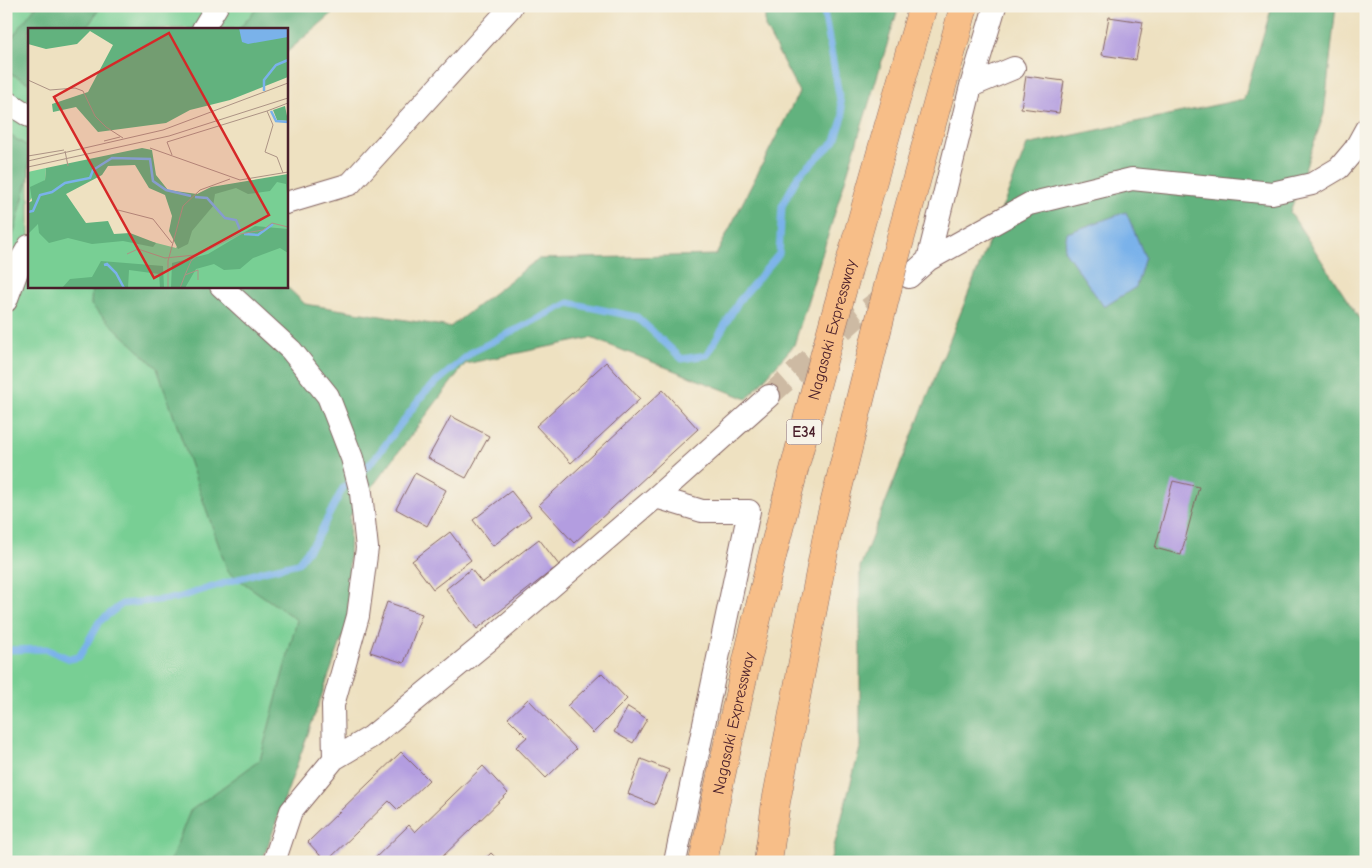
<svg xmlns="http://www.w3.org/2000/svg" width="1372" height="868" font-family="'Comic Neue',sans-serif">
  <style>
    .green { fill: #78cf94; stroke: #617760 }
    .forest { fill: #62b27e; stroke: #566854 }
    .water { fill: #7ab2ea; stroke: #62688a }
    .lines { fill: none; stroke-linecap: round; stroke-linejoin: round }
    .stream { stroke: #7ab2ea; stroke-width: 7 }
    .building { fill: #b39de0 }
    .minor-tunnel { stroke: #cdbaa3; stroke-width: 22; stroke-dasharray: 22 11; stroke-linecap: butt }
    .minor-casing { stroke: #836360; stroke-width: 24 }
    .minor { stroke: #fff; stroke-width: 22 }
    .highway-bridge-casing { stroke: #836360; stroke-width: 29; stroke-linecap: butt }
    .highway-bridge { stroke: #f7be88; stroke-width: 28 }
    .labels { text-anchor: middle; stroke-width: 4; stroke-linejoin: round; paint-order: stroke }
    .shield { fill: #f7f3e8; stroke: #7e5f64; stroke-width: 1 }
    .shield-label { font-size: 15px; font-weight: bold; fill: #4a1f2b }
    .street-label { font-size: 16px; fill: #4a1f2b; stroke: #f7f3e8 }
    .inset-river { fill: none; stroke: #7ab2ea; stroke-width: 2.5 }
    .inset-road { fill: none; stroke: #ac9385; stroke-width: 1 }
    .view { fill: #d62828; fill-opacity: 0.15; stroke: #d62828; stroke-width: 2.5 }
    .inset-edge { fill: none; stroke: #4a1f2b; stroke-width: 2.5 }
  </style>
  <rect width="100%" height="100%" fill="#f7f3e8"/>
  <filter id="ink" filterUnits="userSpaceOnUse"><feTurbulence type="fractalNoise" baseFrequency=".02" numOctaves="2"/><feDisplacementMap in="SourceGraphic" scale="10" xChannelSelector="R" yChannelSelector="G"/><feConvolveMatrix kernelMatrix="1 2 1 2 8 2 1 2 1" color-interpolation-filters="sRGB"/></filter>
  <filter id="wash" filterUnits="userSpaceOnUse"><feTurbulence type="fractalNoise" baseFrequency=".0096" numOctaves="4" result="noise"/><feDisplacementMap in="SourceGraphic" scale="20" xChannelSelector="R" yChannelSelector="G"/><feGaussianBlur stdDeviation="1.12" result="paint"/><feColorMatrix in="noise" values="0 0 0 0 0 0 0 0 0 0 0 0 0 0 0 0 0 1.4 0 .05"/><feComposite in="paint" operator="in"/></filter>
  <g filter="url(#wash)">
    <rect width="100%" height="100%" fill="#eee1c1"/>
    <!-- green -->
    <path class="green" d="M6,6h306l-26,23h-257v257h116l183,310 -91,266h-231z"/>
    <!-- forest -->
    <path class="forest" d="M36,6h65l-15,23h-57v54l-23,-12v-33l4,2z
      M259,6h82l-55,47v-24h-47z
      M765,6h134l-105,339 -47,54 -156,-61 -126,26 -115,152 -2,106 -86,240h-92l20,-51 70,-51 37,-140 -69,-48 -71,-204 -66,-63 1,-19h194l19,18 145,23 88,-68 178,-4 83,-163 -34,-65z
      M1272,6h64l-12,108 -34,98 76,117v533h-536l30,-114v-181l167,-422 217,-46z
      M6,133l23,14v29l-23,86z"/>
    <!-- water -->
    <path class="water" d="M1126,212l19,45 -9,30 -32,20 -40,-57 3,-17z"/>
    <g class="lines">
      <!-- stream -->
      <path class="stream" d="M6,650l40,-1 24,10 9,-2 20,-35 23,-18 55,-6 83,-26 38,-9 18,-23 27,-52 30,-27 52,-69 47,-40 97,-49 68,14 45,42 25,-4 32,-54 40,-47 3,-48 16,-30 37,-35 8,-24 -20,-111"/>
    </g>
    <g id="blocks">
      <!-- building -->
      <path class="building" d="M1109,17l34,5 -7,38 -34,-5z
        M1026,76l38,5 -5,32 -38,-5z
        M606,362l34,37 -69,64 -35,-37z
        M663,390l35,39 -124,114 -35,-38z
        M451,416l38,20 -23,42 -38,-20z
        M415,473l31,17 -19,36 -31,-17z
        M1173,481l26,6 -18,68 -26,-7z
        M511,491l20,25 -38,30 -20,-26z
        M450,532l21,28 -38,29 -21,-28z
        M539,539l20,26 -82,64 -31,-40 25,-20 11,14z
        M387,602l35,12 -18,49 -34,-11z
        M602,673l25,26 -34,34 -26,-27z
        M528,699l48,50 -30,29 -30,-31 11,-10 -19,-19z
        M628,707l19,12 -14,24 -19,-11z
        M401,752l28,28 -31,30 -9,-9 -63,61 -18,-20z
        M641,759l28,11 -14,35 -27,-11z
        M483,766l25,27 -71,69h-66l38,-37 6,7z
        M491,853l9,9h-18z"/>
    </g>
  </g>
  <g filter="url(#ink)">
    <use href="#blocks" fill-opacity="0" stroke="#836360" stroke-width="1"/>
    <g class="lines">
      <!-- minor-tunnel -->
      <path class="minor-tunnel" d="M769,396l88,-79 35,-26"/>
      <defs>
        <path id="minor" d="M203,29l14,-23
          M971,86l43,-18
          M6,101l23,15
          M286,203l64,-19 161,-177
          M928,260l43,-174 24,-80
          M909,277l19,-17 101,-56 103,-25 140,14 40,-9 27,-16 16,-19 11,-20
          M221,286l70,64 37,46 24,62 9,35 6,55 -9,68 -25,89 1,54
          M6,301l16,-43 7,-12
          M656,497l46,14h47l-74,351
          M274,862l17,-51 43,-52 37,-22 117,-96 168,-144 113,-101"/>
      </defs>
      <!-- minor casing -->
      <use href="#minor" class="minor-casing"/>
      <!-- minor -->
      <use href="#minor" class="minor"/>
      <defs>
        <g id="highway-bridge">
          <path id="s1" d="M703,862c58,-289 138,-573 220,-856"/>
          <path d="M768,862l8,-60 53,-277 65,-263 70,-256"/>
        </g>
      </defs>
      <!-- highway-bridge casing -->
      <use href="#highway-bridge" class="highway-bridge-casing"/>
      <!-- highway-bridge -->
      <use href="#highway-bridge" class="highway-bridge"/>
    </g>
  </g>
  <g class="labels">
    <!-- shield labels -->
    <rect class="shield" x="786.5" y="419.5" width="35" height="25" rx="4"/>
    <g class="shield-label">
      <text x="804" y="437">E34</text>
    </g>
    <!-- street labels -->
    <g class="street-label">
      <text dy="6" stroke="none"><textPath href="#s1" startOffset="548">Nagasaki Expressway</textPath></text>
      <text dy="6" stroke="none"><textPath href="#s1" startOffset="142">Nagasaki Expressway</textPath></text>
    </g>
  </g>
  <!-- overview -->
  <g transform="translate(28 28)">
    <rect width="260" height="260" fill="#eee1c1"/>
    <path d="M18,140l-1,12 -17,23v-31zM260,149v111h-260v-60l8,-7 61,16 28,-2 51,13 33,-57z" fill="#78cf94"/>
    <path d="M0,0h260v49l-58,23 -40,10 -24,13 -68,9 -22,-25 -23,5 -1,-8 36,-12 25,-47 -23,-14 -13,13 -31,5 -18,-5zM257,78l3,15 -11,-1 -4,-10zM114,120l10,2 4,25 12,15 29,4 14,-7 77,-13v28l-2,-18 -9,-2 -7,9 -22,3 -12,-6 -21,6 -2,12 -21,25 -4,13 -10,5 -9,-18 3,-15 -7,-21 -16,-7 -14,-23 -27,1 -6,9 -36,19 20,29 22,-2 6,13 16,-1 26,10 -3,4 -30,-6 -31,3 -24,-6 -19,5 -10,-10 -1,-9 -10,10v-31l4,-2 -2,-14 15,-7 1,-12zM227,198l33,3v24l-8,-5 -27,10 -13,11 -16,1 -10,-6 -18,5 -11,19h-14l1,-25 36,-9zM73,233l62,5 1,22h-4l-1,-14 -30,-4 -1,18h-66l8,-9 22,-2z" fill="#62b27e"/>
    <path d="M211,0h49v9l-40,7 -6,-2z" fill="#7ab2ea"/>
    <path class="inset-river" d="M236,63v-11l12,-15 12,-5M243,83l5,10 12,1M167,169l12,1 18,20 11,2 5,12M0,184l5,-1 7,-16 12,-3 13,-9 25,-5 3,-8 19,-12 38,1 3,22 13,9 25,6M216,206l14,1 15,-11M76,237l3,-1 9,9 8,15"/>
    <path class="inset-road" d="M0,52l22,10 25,-2 8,3 12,25 11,11 17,11M239,83l21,-8M76,113l16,-4M122,120l90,32 48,-8M37,123l3,15M144,127l-5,-13 100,-31 6,14 -8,27 12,5 6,16M0,128l36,-6M0,133l135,-31 125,-47M0,139l141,-31 119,-38M90,182l35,9 19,24M99,226l11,-5 27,9 30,-3M157,247l6,-14 7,-6 42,-21 23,-4 9,-7 16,4M140,260v-27l15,-55 17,-16 30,-11M152,260l5,-13 13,-5v10"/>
    <path class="view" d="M141,5l100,182 -115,63 -100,-181z"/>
    <rect width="260" height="260" class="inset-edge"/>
  </g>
  <!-- margin -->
  <rect width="1372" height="868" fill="none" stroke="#f7f3e8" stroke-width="25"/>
</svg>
